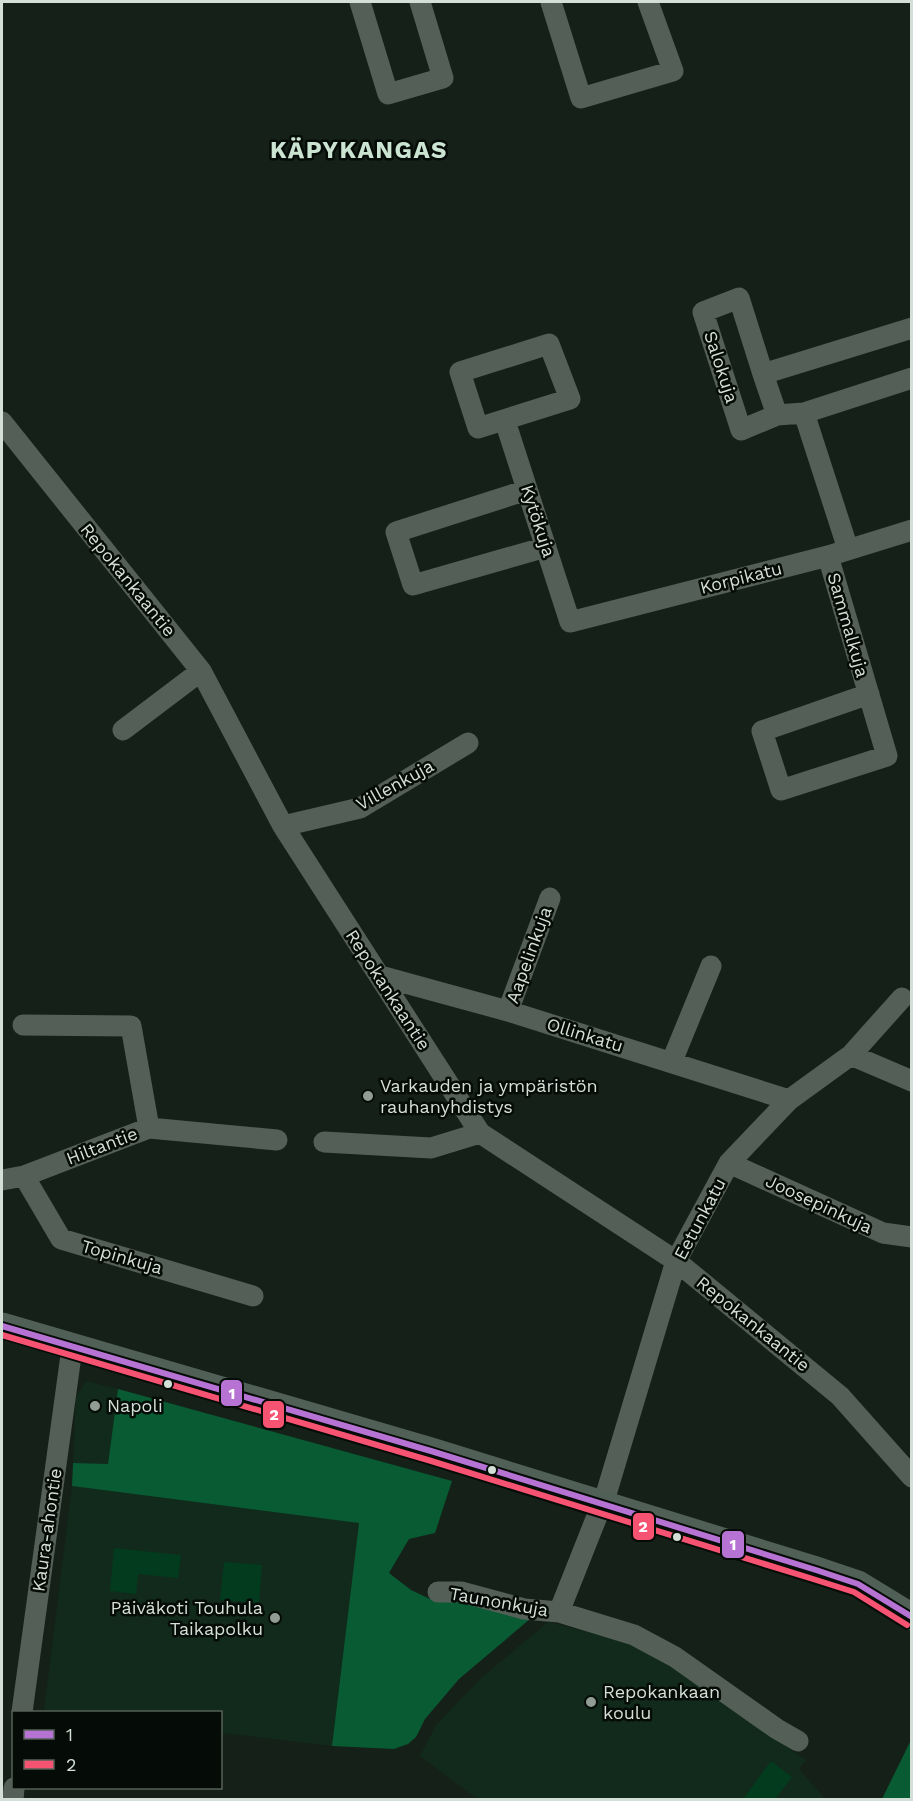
<svg xmlns="http://www.w3.org/2000/svg" width="913" height="1801" font-family="'Work Sans',sans-serif">
  <style>
    .built { fill: #122a1b }
    .green { fill: #033b1e }
    .forest { fill: #085b33 }
    .lines { fill: none; stroke-linecap: round; stroke-linejoin: round }
    .minor { stroke: #545f57; stroke-width: 21 }
    .major { stroke: #516056; stroke-width: 27 }
    .bus-1-casing { stroke: #050b06; stroke-width: 10 }
    .bus-2-casing { stroke: #050b06; stroke-width: 10 }
    .bus-1 { stroke: #b673d3; stroke-width: 6 }
    .bus-2 { stroke: #f65372; stroke-width: 6 }
    .poi-dot { fill: #909c94; stroke: #050b06; stroke-width: 2 }
    .bus-dot { fill: #d3dfd7; stroke: #050b06; stroke-width: 2 }
    .labels { text-anchor: middle; stroke-width: 5; stroke-linejoin: round; paint-order: stroke }
    .street-label { font-size: 18px; fill: #d3dfd7; stroke: #050b06 }
    .poi-label { font-size: 18px; fill: #d3dfd7; stroke: #050b06; text-anchor: start }
    .district-label { font-size: 24px; font-weight: bold; letter-spacing: 1.5px; fill: #cbe4d2; stroke: #050b06 }
    .line-badge { stroke: #050b06; stroke-width: 2 }
    .badge-label { font-size: 16px; text-anchor: middle; font-weight: bold; fill: #fff }
  </style>
  <rect width="100%" height="100%" fill="#152019"/>
  <!-- built -->
  <path class="built" d="M86,1381l32,8 -10,76 -35,-2 3,-66z
    M72,1486l287,37 -27,223 -111,-13 -1,-21 -176,-1z
    M548,1622l87,22 22,10 149,106 -7,9 26,30h-347l-58,-43 16,-31 45,-47z"/>
  <!-- green -->
  <path class="green" d="M114,1548l67,7 -3,23 -40,-4 -2,20 -26,-3z
    M224,1562l38,3 -3,38 -39,-3z
    M771,1761l21,16 -17,22h-32z"/>
  <!-- forest -->
  <path class="forest" d="M118,1389l334,92 -17,52 -26,6 -20,34 22,17 19,9 40,4 60,16 -71,60 -34,40 -9,18 -8,7 -14,5 -62,-3 27,-223 -287,-37 1,-23 35,1z
    M911,1740v59h-29z"/>
  <g class="lines">
    <!-- minor -->
    <path class="minor" d="M360,2l28,92 55,-16 -23,-76
      M551,2l30,96 92,-27 -25,-69
      M912,328l-149,46 -24,-76 -36,14 38,118 36,-15 27,-2 108,-35
      M549,344l21,55 -92,29 -18,-56z
      M763,374l14,41
      M804,413l44,136
      M505,421l65,201 258,-66 84,-26
      M2,422l199,249 82,155 197,307 196,128 164,135 72,81
      M527,490l-131,42 17,53 133,-38
      M828,556l59,200 -106,34 -19,-59 107,-37
      M123,730l78,-59
      M283,826l77,-18 108,-65
      M380,976l128,35 281,89
      M508,1011l42,-113
      M23,1025l108,1 18,102
      M851,1055l61,26
      M672,1061l39,-95
      M324,1142l107,6 49,-15
      M729,1163l154,70 29,4
      M24,1176l37,63 192,57
      M2,1180l22,-4 125,-48 128,12
      M438,1592h23l63,17 35,3 75,23 41,22 102,72 21,12
      M559,1612l48,-121 69,-230 53,-98 60,-63 62,-45 51,-57
      M22,1712l50,-364
      M13,1800l1,-12"/>
    <!-- major -->
    <path class="major" d="M2,1326l429,125 385,119 42,14 54,33"/>
    <defs>
      <path id="bus-1" d="M2,1326l429,125 385,119 42,14 54,33"/>
      <path id="bus-2" d="M2,1335l426,125 385,119 41,13 53,33"/>
    </defs>
    <!-- bus-1 casing -->
    <use href="#bus-1" class="bus-1-casing"/>
    <!-- bus-2 casing -->
    <use href="#bus-2" class="bus-2-casing"/>
    <!-- bus-1 -->
    <use href="#bus-1" class="bus-1"/>
    <!-- bus-2 -->
    <use href="#bus-2" class="bus-2"/>
  </g>
  <!-- markers -->
  <g class="poi-dot">
    <circle cx="368" cy="1096" r="6"/>
    <circle cx="95" cy="1406" r="6"/>
    <circle cx="275" cy="1618" r="6"/>
    <circle cx="591" cy="1702" r="6"/>
  </g>
  <g class="bus-dot">
    <circle cx="168" cy="1384" r="5"/>
    <circle cx="492" cy="1470" r="5"/>
    <circle cx="677" cy="1537" r="5"/>
  </g>
  <g class="labels">
    <!-- street labels -->
    <g class="street-label">
      <text transform="translate(721 367) rotate(72)" y="6">Salokuja</text>
      <text transform="translate(538 521) rotate(72)" y="6">Kytökuja</text>
      <text transform="translate(741 578) rotate(-14)" y="6">Korpikatu</text>
      <text transform="translate(128 580) rotate(51)" y="6">Repokankaantie</text>
      <text transform="translate(848 625) rotate(74)" y="6">Sammalkuja</text>
      <text transform="translate(395 785) rotate(-29)" y="6">Villenkuja</text>
      <text transform="translate(529 955) rotate(-70)" y="6">Aapelinkuja</text>
      <text transform="translate(388 990) rotate(57)" y="6">Repokankaantie</text>
      <text transform="translate(585 1035) rotate(17)" y="6">Ollinkatu</text>
      <text transform="translate(102 1146) rotate(-21)" y="6">Hiltantie</text>
      <text transform="translate(819 1204) rotate(25)" y="6">Joosepinkuja</text>
      <text transform="translate(700 1219) rotate(-62)" y="6">Eetunkatu</text>
      <text transform="translate(122 1257) rotate(16)" y="6">Topinkuja</text>
      <text transform="translate(753 1324) rotate(39)" y="6">Repokankaantie</text>
      <text transform="translate(47 1530) rotate(-82)" y="6">Kaura-ahontie</text>
      <text transform="translate(499 1602) rotate(10)" y="6">Taunonkuja</text>
    </g>
    <!-- poi labels -->
    <g class="poi-label">
      <text x="380" y="1092">Varkauden ja ympäristön<tspan x="380" dy="21">rauhanyhdistys</tspan></text>
      <text x="107" y="1412">Napoli</text>
      <text x="263" y="1614" text-anchor="end">Päiväkoti Touhula<tspan x="263" dy="21">Taikapolku</tspan></text>
      <text x="603" y="1698">Repokankaan<tspan x="603" dy="21">koulu</tspan></text>
    </g>
    <!-- district labels -->
    <g class="district-label">
      <text x="359" y="158">KÄPYKANGAS</text>
    </g>
  </g>
  <g class="line-badge">
    <rect x="220" y="1379" width="23" height="28" rx="6" fill="#b673d3"/>
    <rect x="262" y="1400" width="23" height="29" rx="6" fill="#f65372"/>
    <rect x="632" y="1512" width="23" height="29" rx="6" fill="#f65372"/>
    <rect x="721" y="1530" width="24" height="29" rx="6" fill="#b673d3"/>
  </g>
  <g class="badge-label">
    <text x="232" y="1399">1</text>
    <text x="274" y="1420">2</text>
    <text x="643" y="1532">2</text>
    <text x="733" y="1550">1</text>
  </g>
  <!-- border -->
  <rect width="913" height="1801" fill="none" stroke="#d3dfd7" stroke-width="6"/>
  <!-- legend -->
  <rect x="12" y="1711" width="210" height="78" fill="#050b06" stroke="#57605a" stroke-width="1.5"/>
  <rect x="24" y="1730" width="30" height="9" fill="#b673d3" stroke="#57605a" stroke-width="1.5"/>
  <text x="66" y="1741" font-size="18" fill="#d3dfd7">1</text>
  <rect x="24" y="1760" width="30" height="9" fill="#f65372" stroke="#57605a" stroke-width="1.5"/>
  <text x="66" y="1771" font-size="18" fill="#d3dfd7">2</text>
</svg>
